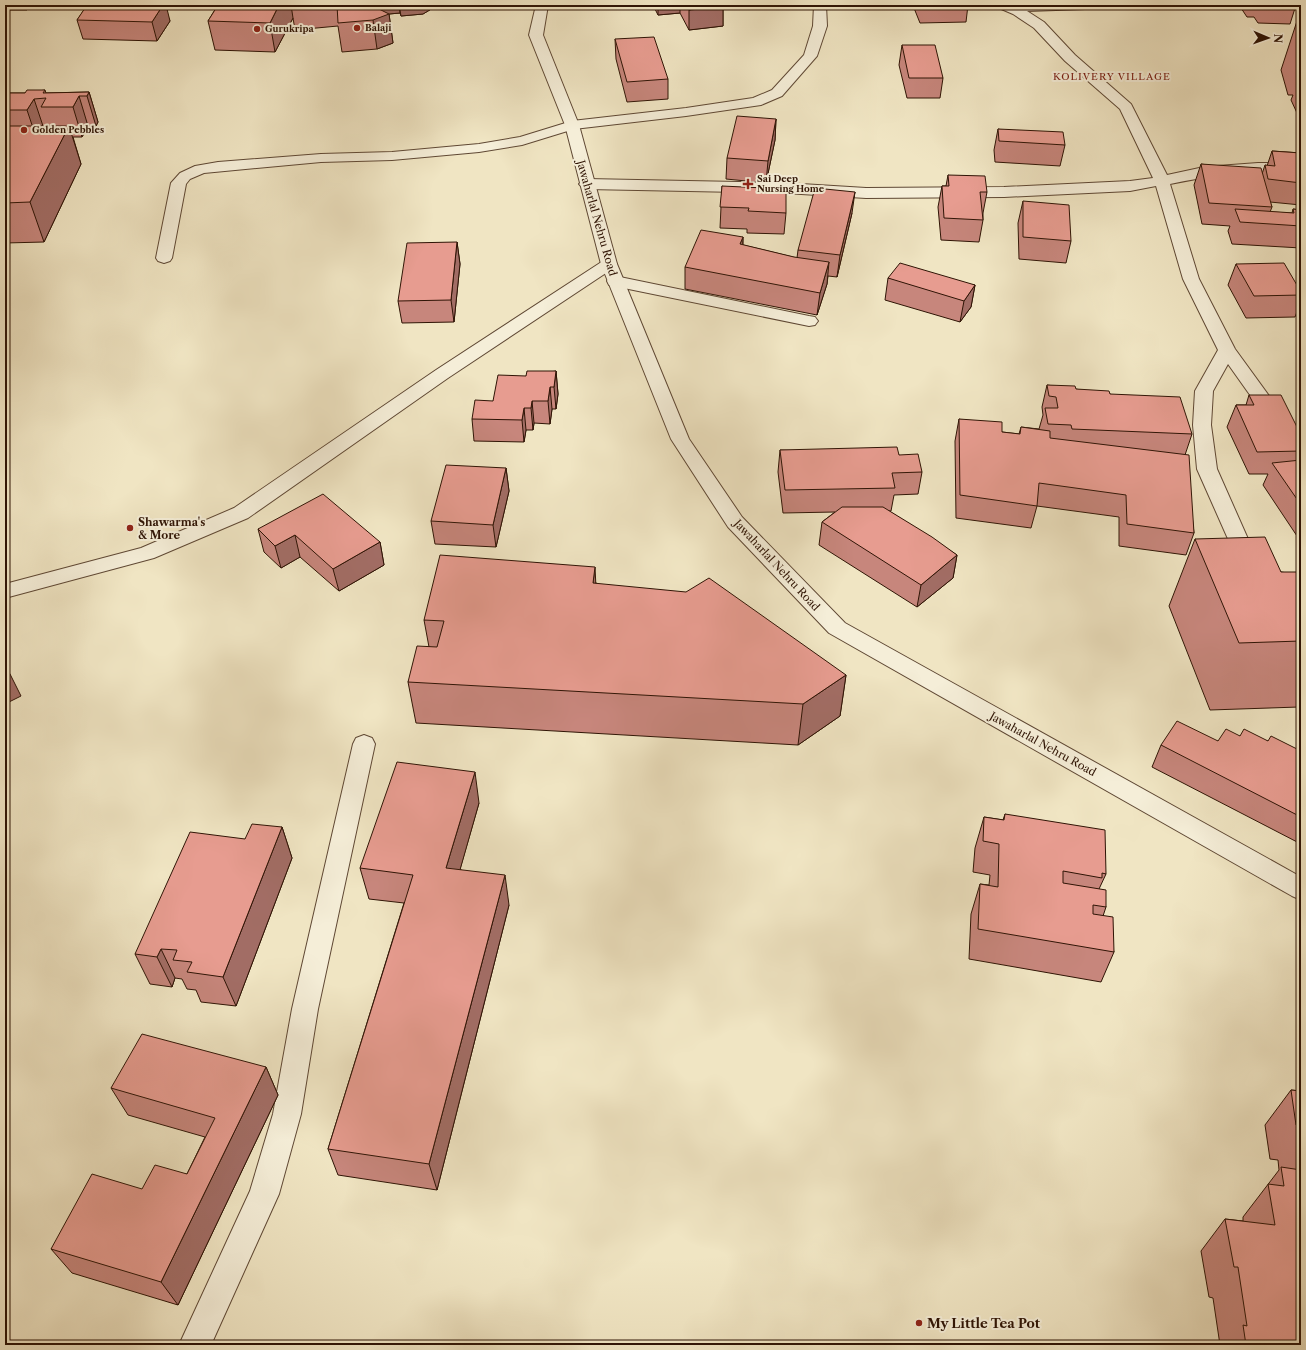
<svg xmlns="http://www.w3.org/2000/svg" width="1306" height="1350" font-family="'Libre Caslon Text',serif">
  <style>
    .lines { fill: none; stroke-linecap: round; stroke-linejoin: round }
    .service-casing { stroke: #5f4834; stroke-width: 2 }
    .minor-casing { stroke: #5f4834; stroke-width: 2 }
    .tertiary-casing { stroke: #5f4834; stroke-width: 2 }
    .service { fill: #f5eed8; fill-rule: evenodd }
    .minor { fill: #f5eed8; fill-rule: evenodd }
    .tertiary { fill: #f5eed8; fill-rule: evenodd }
    .wall { fill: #c7867c; stroke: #2f1405 }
    .shaded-wall { fill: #a26d65; stroke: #2f1405 }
    .building { fill: #e79c90; stroke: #2f1405 }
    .poi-dot { fill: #8f2418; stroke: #f5eed8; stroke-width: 1.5 }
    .labels { text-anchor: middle; stroke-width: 4; stroke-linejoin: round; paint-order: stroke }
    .far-poi-label { font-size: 9px; font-weight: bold; fill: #2f1405; stroke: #f5eed8; text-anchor: start }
    .far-neighbourhood-label { font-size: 10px; letter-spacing: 1px; fill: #7a1f14; stroke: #f5eed8 }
    .street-label { font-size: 11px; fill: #2f1405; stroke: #f5eed8 }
    .poi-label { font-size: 11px; font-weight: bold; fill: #2f1405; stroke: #f5eed8; text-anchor: start }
    .near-poi-label { font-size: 13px; font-weight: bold; fill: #2f1405; stroke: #f5eed8; text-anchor: start }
  </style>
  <rect width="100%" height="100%" fill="#f0e5c3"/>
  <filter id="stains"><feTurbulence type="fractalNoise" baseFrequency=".005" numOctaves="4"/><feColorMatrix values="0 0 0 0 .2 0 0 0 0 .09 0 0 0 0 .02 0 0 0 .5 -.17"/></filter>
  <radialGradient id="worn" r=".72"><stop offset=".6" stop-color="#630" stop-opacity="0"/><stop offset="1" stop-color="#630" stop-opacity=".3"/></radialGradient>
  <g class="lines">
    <defs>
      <path id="service" d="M615,276l194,40 6,1 3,4 -3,4 -6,1 -200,-41 -2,-4 2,-4z"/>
      <path id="minor" d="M814,5h12l1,21 -10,30 -35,40 -21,9 -75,11 -112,13 -52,16 -43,7 -87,8 -71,2 -117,11 -14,6 -4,5 -14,74 -2,3 -6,2 -6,-2 -2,-3 15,-75 9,-10 15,-7 23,-4 103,-8 71,-2 87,-8 41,-7 52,-16 114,-13 67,-10 19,-8 32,-35 9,-29z
        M998,5h93l-1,3 -5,1 -58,2 17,11 31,33 56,49 36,71 37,-8 54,-4h43v10c-46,-2 -85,1 -131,11l29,95 36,70 66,91v19l-7,-2 -66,-93 -15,27 -2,34 6,44 43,97 -3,5 -7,2 -7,-2 -3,-5 -43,-97 -4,-44 2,-34 23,-41 -35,-71 -27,-93 -26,5 -126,6 -138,1 -81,-5 -198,-4 -5,-2 -3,-3 3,-3 5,-2 198,4 81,5 138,-1 126,-6 23,-3 -33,-69 -55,-48 -31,-33 -21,-14 -14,-6z
        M609,259l6,2 2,3 -2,3 -167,111 -200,140 -94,40 -149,40v-14l136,-36 93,-40 202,-138 167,-109z
        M364,735l8,3 3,6 -57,265 -17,105 -22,80 -68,151h-32l71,-154 23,-77 19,-105 61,-265 3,-6z"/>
      <path id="tertiary" d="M536,5h12l-5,30 36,90 38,139 72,175 53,78 103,106 456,254v23l-9,-4 -463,-263 -101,-106 -57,-88 -70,-175 -36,-139 -36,-90z"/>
    </defs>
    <!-- service casing -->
    <use href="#service" class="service-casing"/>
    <!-- minor casing -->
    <use href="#minor" class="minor-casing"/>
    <!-- tertiary casing -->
    <use href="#tertiary" class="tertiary-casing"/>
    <!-- service -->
    <use href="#service" class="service"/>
    <!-- minor -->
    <use href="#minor" class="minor"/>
    <!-- tertiary -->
    <use href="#tertiary" class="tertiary"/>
  </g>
  <!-- wall -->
  <path class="wall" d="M5,5h158l7,16 -13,20 -74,-2 -6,-19 9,-13 -35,1 -1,-3h-9l-1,3h-13v2h-22z
    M218,5h220l-15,9 -22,2 -1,-3 -11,1 4,29 -16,6 -35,3 -4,-26 -43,4 -2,-12 -18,34 -60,-2 -7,-29z
    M653,5h82l-1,2 -11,1v18l-34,4 -9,-17 -22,2z
    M915,5h53l-2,17 -46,1 -6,-15z
    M1239,5h57l-6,19 -32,-1 -4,-6h-7z
    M1297,21h4v92h-4l-6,-13 2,-5h-5l-7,-25z
    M615,39l53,40v20l-41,3 -11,-43z
    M902,45l41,33 -3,20h-33l-8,-33z
    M45,90l1,3 43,-1 9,30 -2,4h-8l-6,11h-9l8,27 -37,78 -39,1v-150h20z
    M776,119l-1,21 -9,43 -40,-4 1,-21z
    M998,129l67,16 -5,21 -65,-4 -1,-12z
    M1272,151l29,2v52l-31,-3 2,5 -2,5 22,1 1,-4 8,1v38l-69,-4 -4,-13 2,-5 -28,-2 -8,-39 7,-21 61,10 3,-9 2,1z
    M948,175l39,17 -4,21v7l-4,22 -38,-2 -3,-33 4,-21h4z
    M722,186l64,27 -2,21 -37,-1v-4l-27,-1z
    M1023,201l48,40 -5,22 -47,-4 -1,-36z
    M852,213l-15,64 -9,-1 -1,8 -10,31 -132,-26v-22l58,-30v8l54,13 1,-8z
    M457,242l3,22 -6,58 -52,1 -4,-22z
    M1236,264l65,28v9l-6,16 -49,1 -18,-33z
    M888,278l87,7 -4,22 -11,15 -75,-22z
    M556,371l2,23 -2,15h-4l-2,15 -16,-1 -1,7h-7l-2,12 -50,-1 -2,-22 21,-18 33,-25z
    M1047,385l63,9 82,40 -7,21 9,78 -8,22 -67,-9v-29l-82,-11 -6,22 -75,-10 -1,-77 4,-22 43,13 17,2 2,-7 18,2 4,-14 -1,-8z
    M1249,395l52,40v107l-38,-57 5,-11h-19l-22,-47 9,-22h10z
    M780,450l119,5 23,17 -4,22 -24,1 -3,16h-2l68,44 -4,23 -36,29 -98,-62 3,-23 13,-10 -52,1 -5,-41z
    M506,468l3,23 -13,56 -61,-3 -4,-23z
    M258,529l122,13 4,23 -45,26 -39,-34 -19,11 -17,-16z
    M1195,539l86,33 20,3v128l-2,4 -89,3 -41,-104z
    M596,583l250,92 -6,41 -42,29 -382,-22 -8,-41 21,-35 -5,-27z
    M1240,736l28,5 33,10v93l-149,-77 9,-22 57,-4z
    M479,803l-19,66 49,36 -72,285 -99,-15 -10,-26 76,-246 -35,-4 -9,-31z
    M1005,814l101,60 -7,15 7,18 -3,9 11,36 -13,30 -132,-23 2,-45 9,-30 9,1 1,-10 -17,-3 2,-24 9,-31 19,3z
    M282,827l10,31 -56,148 -35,-4 -5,-12 -9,-1 -5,-10 -7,-1 -3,9 -22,-3 -15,-30 110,-115z
    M266,1067l12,28 -100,210 -106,-32 -21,-24 136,-75 18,-37 -77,-22 -17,-27z
    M1291,1090l10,1v254h-81l-7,-47 -4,-1 -8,-46 24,-32 18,2v-4l36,-47 -1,-10 -8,-1 -5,-34z"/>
  <!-- shaded-wall -->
  <path class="shaded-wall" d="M163,5h3l4,16 -13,20 -5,-19z
    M279,5h12l2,13 -18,34 -5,-29z
    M362,5h37l1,8 -11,1 4,29 -16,6 -4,-29z
    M399,5h39l-15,9 -22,2z
    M658,5h22v8l-22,2z
    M713,5h22l-1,2 -11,1v18l-34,4v-20z
    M89,92l9,30 -2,4 -9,-30z
    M79,96l9,30 -6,11 -9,-30z
    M34,99l10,30 -7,11 -10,-30z
    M776,119l-1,21 -9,43 2,-22z
    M69,126l12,38 -37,78 -14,-40z
    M855,192l-3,21 -15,64 3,-22z
    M743,237l-1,22 -2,-15z
    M457,242l3,22 -6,58 -3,-22z
    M829,262l-2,22 -10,31 3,-22z
    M975,285l-4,22 -11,15 4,-21z
    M556,371l2,23 -2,15 -2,-22z
    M550,387l2,22 -2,15 -2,-23z
    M532,401l2,22 -1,7 -2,-22z
    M524,408l2,22 -2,12 -2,-22z
    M506,468l3,23 -13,56 -3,-22z
    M295,535l5,22 -19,11 -6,-22z
    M380,542l4,23 -45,26 -6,-22z
    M957,555l-4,23 -36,29 4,-22z
    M595,567l2,42 -4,-26z
    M10,674l11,22 -16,8v-28z
    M846,675l-6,41 -42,29 5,-41z
    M475,772l4,31 -27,95 -6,-30z
    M282,827l10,31 -56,148 -13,-29z
    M505,875l4,30 -72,285 -8,-26z
    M161,949l14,29 -3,9 -15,-30z
    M266,1067l12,28 -100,210 -17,-23z"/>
  <!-- building -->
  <path class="building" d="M87,5h76l-11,17 -75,-2z
    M218,5h61l-9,18 -62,-2z
    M337,5h35h-1l18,9 -16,6 -35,3z
    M686,5h36l1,2 -34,3z
    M1297,21h4v11z
    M654,37l14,42 -41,3 -12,-43z
    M902,45h33l8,33h-34z
    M27,90h18l-2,3 46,-1 -2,4h-8l-6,11h-32l5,-9 -12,1 -7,11h-22v-17h20z
    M737,116l39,3 -8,42 -41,-3z
    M5,126h64l-39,76 -25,1z
    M998,129l65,3 2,13 -66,-4z
    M1272,151l29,2v30l-33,-4 -3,-14 10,1z
    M1201,164l60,4 11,39 -63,-4z
    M948,175l37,1 2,16h-7l3,28 -39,-2 -2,-32h7z
    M722,186l64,3v24l-38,-2 1,-3 -29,-1z
    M815,188l40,4 -15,63 -42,-5z
    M1023,201l46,4 2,36 -48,-4z
    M1235,209l59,4 -1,-4 8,1v16l-61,-4z
    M701,230l42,7 -3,7 54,13 35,5 -9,31 -135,-26z
    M457,242l-6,58 -53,1 9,-58z
    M900,263l75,22 -11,16 -76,-23z
    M1284,263l17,29v3l-47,1 -18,-32z
    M527,371h29l-2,16h-4l-2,14h-16l-1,7h-7l-2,12 -50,-1 3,-19 18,1 5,-26 28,1z
    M1047,385l28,1 1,3 33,2 1,3 70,3 12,37 -120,-5 -1,-4 -23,-1 -3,-16h13l-2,-11 -7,-1z
    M1249,395h32l20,40v16l-44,1 -21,-47h18z
    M959,419l43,3v10l18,2 1,-7 29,4v7l139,17 5,78 -67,-9 -1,-29 -87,-12 -2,23 -77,-11z
    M897,447l2,8 19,-1 4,18 -30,1 3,15 -110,2 -5,-40z
    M1301,460v45l-29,-42z
    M446,465l60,3 -13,57 -62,-4z
    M323,494l57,48 -47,27 -38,-34 -20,11 -17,-17z
    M842,507h41l49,30 25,18 -36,30 -99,-63z
    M1265,537l16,35h18l2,3v66l-62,2 -44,-104z
    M440,555l155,12 -2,16 93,9 23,-14 137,97 -43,29 -395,-22 9,-36 20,1 7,-26 -20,-1z
    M5,667l5,7 -5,2z
    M1177,721l41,20 8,-12 14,7 4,-7 24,12 3,-5 30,15v66l-140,-72z
    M397,762l78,10 -29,96 59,7 -76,289 -101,-15 85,-274 -53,-7z
    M1005,814l100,16 1,44 -4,-1v5l-39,-7v12l43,7v17l-13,-2v9l20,3 1,35 -136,-23 2,-45 18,3 1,-43 -16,-3 1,-24 20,3z
    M252,824l30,3 -59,150 -36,-5 5,-10 -19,-2 4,-10 -16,-1 -4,8 -22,-3 55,-122 55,7z
    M142,1034l124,33 -105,215 -110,-33 41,-75 50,15 13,-24 32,9 28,-56 -104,-30z
    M1291,1090l10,1v35l-5,-1z
    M1281,1167l20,3v175h-55l-3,-20 4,1 -9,-59h-4l-9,-48 50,6 -7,-41 16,2z"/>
  <!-- markers -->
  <g class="poi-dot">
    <circle cx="357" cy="28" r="4"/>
    <circle cx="257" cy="29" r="4"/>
    <circle cx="24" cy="130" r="4"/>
    <path d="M746 178h4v4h4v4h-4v4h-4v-4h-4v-4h4z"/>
    <circle cx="130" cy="528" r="4"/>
    <circle cx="919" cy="1323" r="4"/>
  </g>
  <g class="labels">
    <!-- far-poi labels -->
    <g class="far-poi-label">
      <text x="365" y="31">Balaji</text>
      <text x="265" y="32">Gurukripa</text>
      <text x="32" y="133">Golden Pebbles</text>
      <text x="757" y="182">Sai Deep<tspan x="757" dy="10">Nursing Home</tspan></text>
    </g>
    <!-- far-neighbourhood labels -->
    <g class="far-neighbourhood-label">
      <text x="1112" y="80">KOLIVERY VILLAGE</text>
    </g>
    <!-- street labels -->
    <g class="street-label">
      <text transform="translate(597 218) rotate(74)" y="4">Jawaharlal Nehru Road</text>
      <text transform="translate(777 565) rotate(47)" y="4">Jawaharlal Nehru Road</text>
      <text transform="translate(1043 744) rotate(29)" y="4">Jawaharlal Nehru Road</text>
    </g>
    <!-- poi labels -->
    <g class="poi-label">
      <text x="138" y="526">Shawarma's<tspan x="138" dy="13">&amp; More</tspan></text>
    </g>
    <!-- near-poi labels -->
    <g class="near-poi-label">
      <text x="927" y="1328">My Little Tea Pot</text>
    </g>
  </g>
  <!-- margin -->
  <rect width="1306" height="1350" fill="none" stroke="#f0e5c3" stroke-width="20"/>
  <rect x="6" y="6" width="1294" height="1338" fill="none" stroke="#2f1405" stroke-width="2"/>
  <rect x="10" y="10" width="1286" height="1330" fill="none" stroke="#2f1405"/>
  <!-- north arrow -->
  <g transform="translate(1268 38) rotate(92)" stroke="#f5eed8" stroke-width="3" paint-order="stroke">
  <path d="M0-3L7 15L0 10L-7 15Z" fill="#2f1405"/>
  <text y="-6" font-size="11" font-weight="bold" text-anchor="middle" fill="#2f1405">N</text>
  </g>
  <rect width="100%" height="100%" filter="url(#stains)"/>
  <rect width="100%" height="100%" fill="url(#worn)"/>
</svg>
